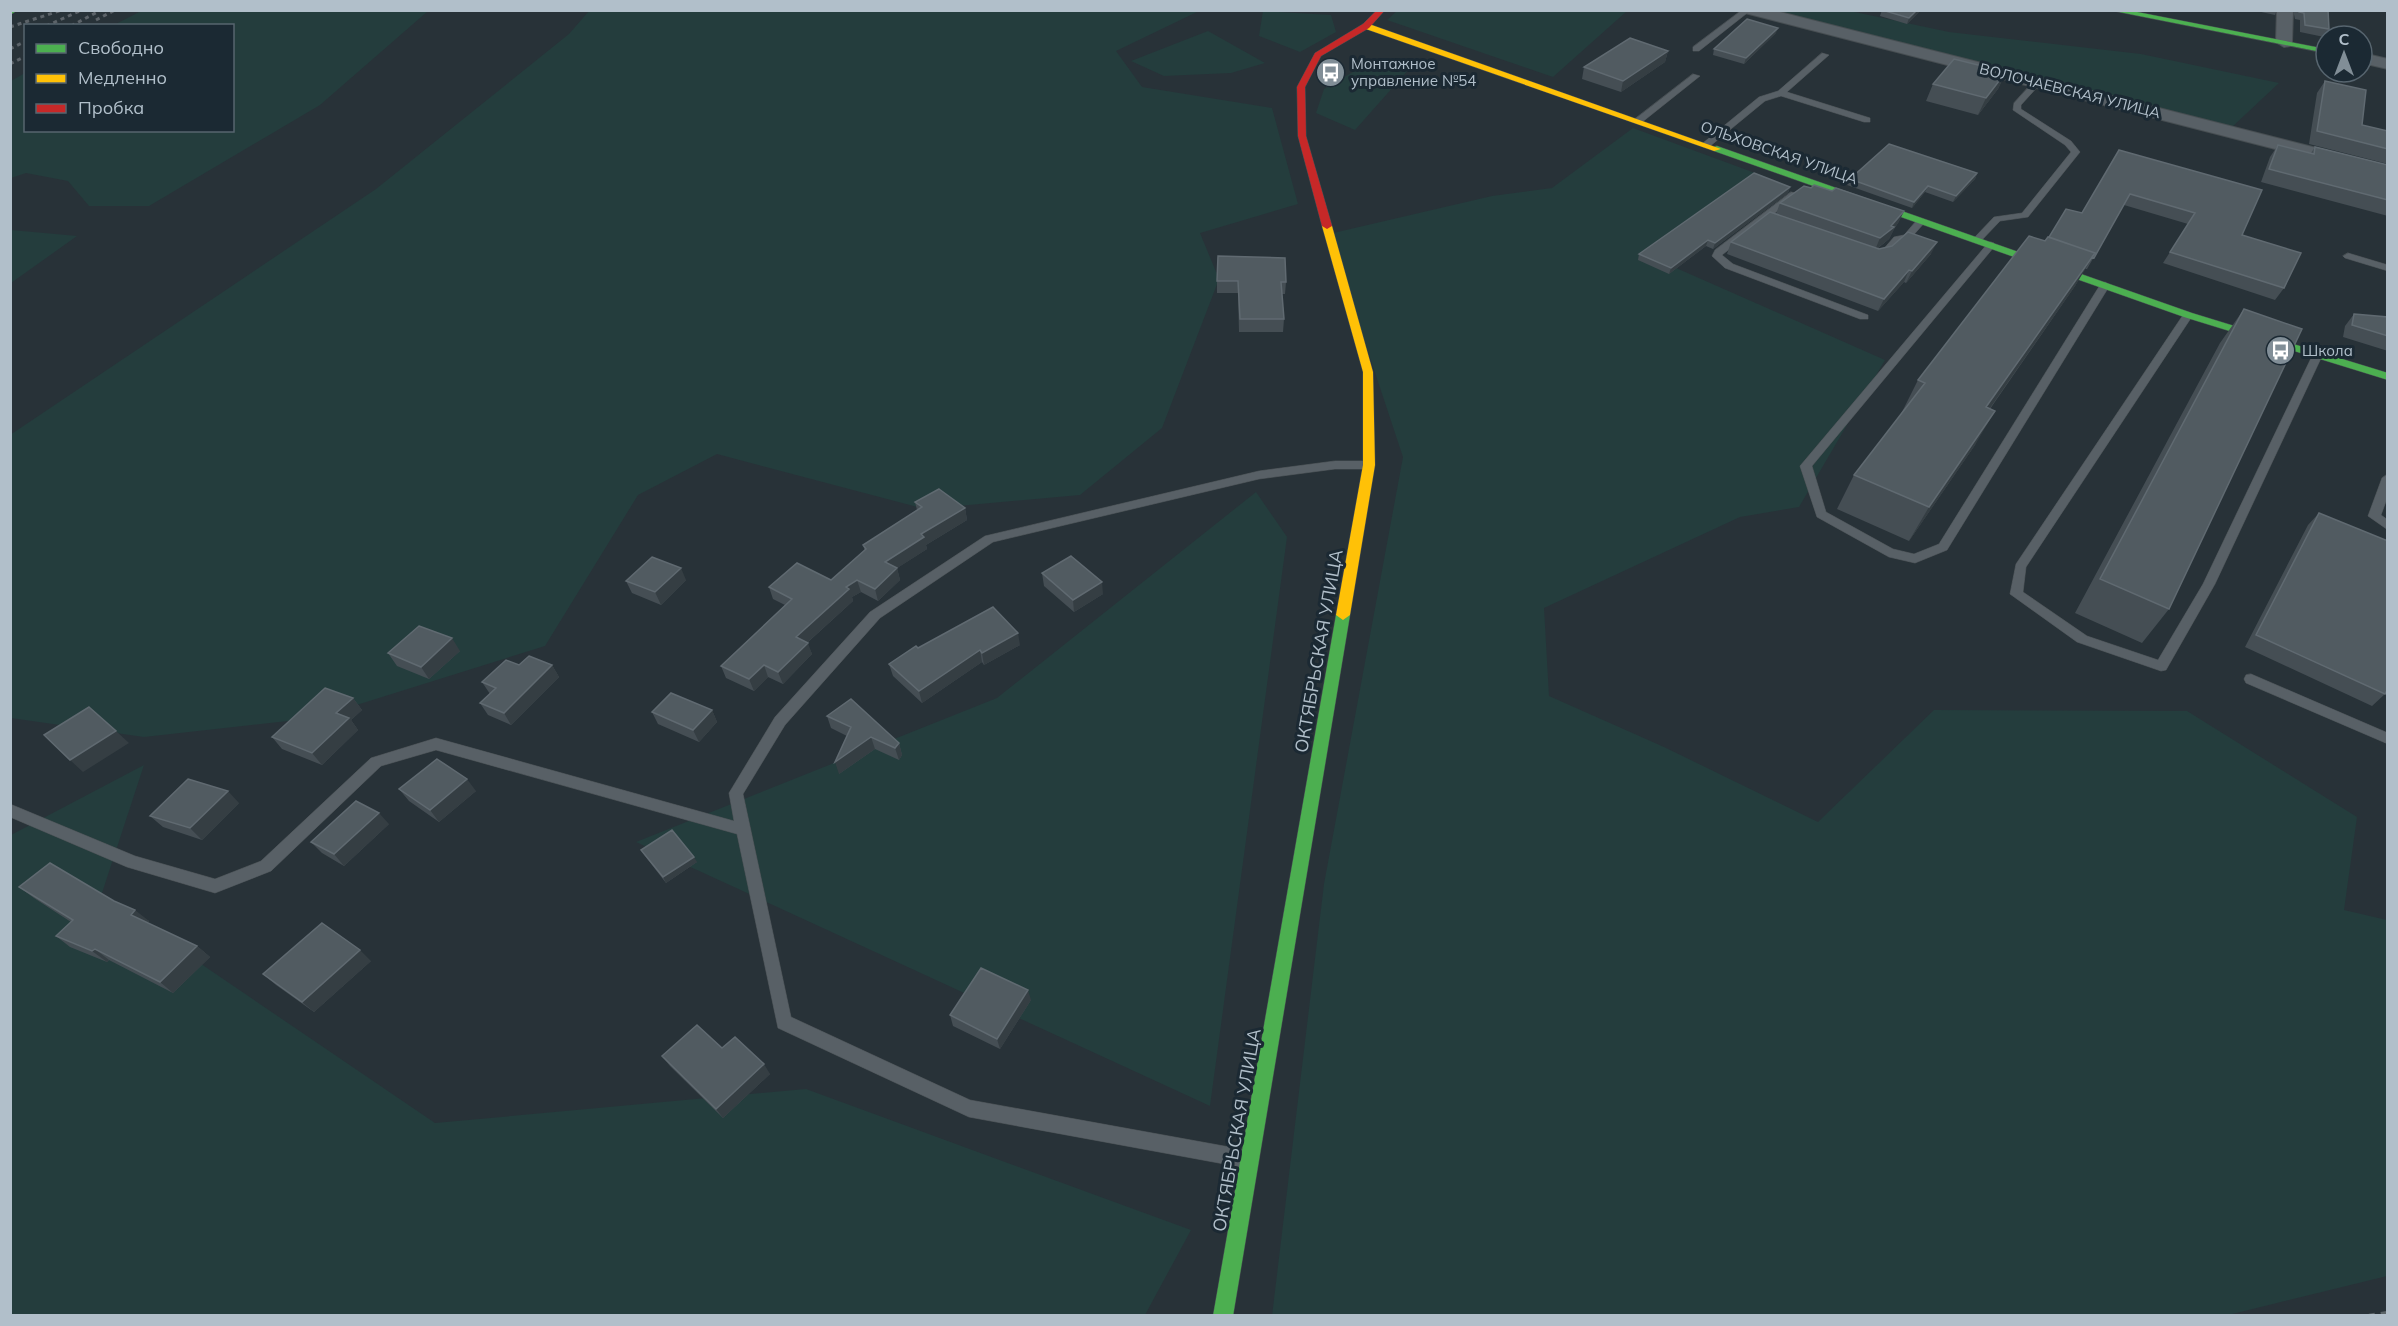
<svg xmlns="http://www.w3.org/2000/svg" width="2398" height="1326" font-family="Mulish,sans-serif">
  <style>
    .green { fill: #243d3d }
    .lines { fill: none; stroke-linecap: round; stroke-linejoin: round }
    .lane-casing { stroke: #474e52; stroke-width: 1 }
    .street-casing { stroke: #474e52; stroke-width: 2 }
    .fast-casing { stroke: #474e52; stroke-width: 1 }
    .slow-casing { stroke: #474e52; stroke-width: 1 }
    .jam-casing { stroke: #474e52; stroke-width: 1 }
    .path { stroke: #5b6468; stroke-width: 4.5; stroke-dasharray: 6 6; stroke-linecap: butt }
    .lane { fill: #586066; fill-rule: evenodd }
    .street { fill: #586066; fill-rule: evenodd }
    .fast { fill: #4caf50; fill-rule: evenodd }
    .slow { fill: #ffc107; fill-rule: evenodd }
    .jam { fill: #c62828; fill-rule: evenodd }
    .rail { stroke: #5c6369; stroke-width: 3; stroke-dasharray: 4 4; stroke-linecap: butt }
    .wall { fill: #454e54 }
    .shaded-wall { fill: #353e43 }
    .building { fill: #515b61; stroke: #606a71; stroke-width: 1.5 }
    .labels { text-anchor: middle; stroke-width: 6; stroke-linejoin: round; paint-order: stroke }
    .far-poi-label { font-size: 15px; fill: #b1bfca; stroke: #1b2933; text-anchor: start }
    .far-street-label { font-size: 15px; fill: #b1bfca; stroke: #1b2933 }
    .street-label { font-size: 18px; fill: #b1bfca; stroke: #1b2933 }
  </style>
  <rect width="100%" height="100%" fill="#283238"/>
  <!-- green -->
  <path class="green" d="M143,10h285v1l-108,94 -171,101h-60l-21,-25 -42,-8 -15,5v-97l14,-8 1,57h206v-104l-118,-1z
    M1398,10h229v1l-74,66 -166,-57z
    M589,11h610l-83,40 26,36 130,21 26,96 -98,29 19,46 -57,149 -82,67 -155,14 -208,-55 -79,41 -93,151 -230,72 -171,19 -133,-19 -1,-283 366,-246 193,-155z
    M1263,11l68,4 5,17 -36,20 -41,-16z
    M1762,11h88l99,21 192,22 138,29 -47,44z
    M1208,31l57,32 -34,10 -67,3 -33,-15z
    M1418,59l-63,71 -39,-17 8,-24 39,-23z
    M1633,128l133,49 -108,83 227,100 -86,147 -59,10 -196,91 5,88 115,51 154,75 116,-112 253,1 170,106 -13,93 43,10v356l-163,40h-952l52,-432 79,-427 -74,-223 163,-38 60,-8z
    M11,230l66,6 -66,47z
    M1256,492l31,45 -77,569 -574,-264 361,-144z
    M144,765l-43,131 334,227 371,-34 385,141 -46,85 -1134,1v-481z"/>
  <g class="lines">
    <defs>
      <path id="lane" d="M1742,10h9l-52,41h-6v-4z
        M1822,53l7,2 -42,37 83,26v4h-6l-83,-26 -16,5 -56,46h-6v-4l56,-46 19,-6z
        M1693,74l7,2 -59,47h-6v-4z
        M2034,81l7,2 -20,22v4l50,32 9,11 -52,65 -28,4 -20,21h-6v-4l20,-21 28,-4 49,-61 -6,-7 -52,-35 1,-7z
        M1791,192l8,2 -77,61 11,9 135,51v4h-8l-135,-51 -13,-12 3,-6z
        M1918,219l8,2 -16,18 -10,2 -13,15 -12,2v-4l6,-2 13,-15 10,-2z
        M1991,242l3,1v4l-182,219 14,46 67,37 21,5 25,-10 161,-259 5,-3 5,3 -163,265 -32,13 -26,-6 -72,-40 -17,-51 188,-223z
        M2348,253l40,12v6l-43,-13 -2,-2z
        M2188,312l5,3 -167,252 -3,25 64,44 71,24 45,-76 110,-230 1,-2h8l1,2 -108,230 -49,86 -5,1 -84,-29 -67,-48 6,-30 167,-249z
        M1335,461h34l6,4 -6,4h-34l-76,10 -266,63 -113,76 -95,107 -42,69 48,223 179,83 276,50 6,3 3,6 -3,6 -6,3 -277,-51 -191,-89 -41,-194 -301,-84 -55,16 -110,105 -56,22 -88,-26 -117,-50v-13l125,52 80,23 46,-18 110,-103 65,-20 298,83 -5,-28 46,-76 95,-105 115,-76 274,-65z
        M2388,474v22l-7,19 7,5v10l-20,-14 14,-38z
        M2251,674l137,59v11l-142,-61 -2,-4 2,-4z"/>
      <path id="street" d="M1743,10h29l616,156v12l-643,-165z
        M2277,10h16l-1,32 -2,4 -6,1 -8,-5z
        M2362,53l26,6v10l-26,-6z"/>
      <path id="fast" d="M10,10h8l-8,5z
        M2109,10h18l199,39v4z
        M1717,146l475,167 196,60v7l-204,-63 -470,-166v-4z
        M1343,610l7,5 -117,701h-20l123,-701z"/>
      <path id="slow" d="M1363,24h6l352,125 -7,2 -351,-123z
        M1327,223l5,3 41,146 2,93 -25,150 -7,5 -7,-5 27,-150v-93l-41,-146z"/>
      <path id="jam" d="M1377,10h8l-16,18 -48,28 -16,31 1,49 26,90 -5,3 -5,-3 -24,-90 -1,-49 18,-34 48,-29z"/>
    </defs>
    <!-- lane casing -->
    <use href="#lane" class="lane-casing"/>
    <!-- street casing -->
    <use href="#street" class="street-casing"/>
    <!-- fast casing -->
    <use href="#fast" class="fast-casing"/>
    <!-- slow casing -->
    <use href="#slow" class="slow-casing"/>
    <!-- jam casing -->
    <use href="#jam" class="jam-casing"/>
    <!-- path -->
    <path class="path" d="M2369,1316l19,-3"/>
    <!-- lane -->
    <use href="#lane" class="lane"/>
    <!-- street -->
    <use href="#street" class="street"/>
    <!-- fast -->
    <use href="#fast" class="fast"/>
    <!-- slow -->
    <use href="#slow" class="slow"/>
    <!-- jam -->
    <use href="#jam" class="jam"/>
    <!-- rail -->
    <path class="rail" d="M96,20l19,-10
      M46,26l36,-16
      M71,26l30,-16
      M10,27l52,-17
      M10,49l16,-8
      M10,64l16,-8"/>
  </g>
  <!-- wall -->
  <path class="wall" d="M1882,10h39l-14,14 -27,-8z
    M2252,10h25l-2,5z
    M2293,10h35l1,19 -5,8 -24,-5v-12l-5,-1z
    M1776,33l-32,31 -31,-9 1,-6z
    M1668,51l-3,11 -44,30 -39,-13 2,-12z
    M2006,72l-8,17 -20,26 -52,-14 7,-17z
    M2325,81l37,44 26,6v33l-79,-20 8,-51z
    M2278,145l33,8 4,-6 73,18v51l-127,-34 9,-25z
    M2119,150l123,85 42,53 -9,12 -112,-37 25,-39 -64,-19 -37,64h-2l-10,17 -85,123 -15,36 -66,96 -72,-32 17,-34 47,-61 17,-34 131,-143 33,-24z
    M1977,174l-2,5 -22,23 -28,-10 -13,16 -65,-23 3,-6z
    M1790,187l-2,6 -75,56 -7,-3 -37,28 -31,-14 1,-6z
    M1811,188l21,3 72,20 -6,12 -4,6 -5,10 -12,10 54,5 -25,29 -2,-1 -26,29 -151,-57 4,-12 45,-28 4,-11z
    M1217,281l69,1 -1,12h-3l2,25 -1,13h-44l-1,-39h-21z
    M2244,309l-75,300 -27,34 -67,-30 145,-270z
    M2354,314l34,3v34l-45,-14 2,-11z
    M915,502l50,6 2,12 -41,25 1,4 -30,19 3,12 -22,21 -17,-9 -9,5 1,4 -46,42 5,11 -29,30 -15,-7 -14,14 -28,-13 -5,-12 64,-61 -12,-6 -4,-12 62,-7 34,-29 -2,-6 54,-35z
    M2319,513l66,181 -13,12 -127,-59 63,-122z
    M1042,573l61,21 -29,18 -30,-26z
    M686,580l-25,25 -29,-12 -6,-12z
    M1020,645l-36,20 -2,-3 -60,41 -29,-27 -4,-12 29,-16z
    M460,651l-31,28 -32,-13 -9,-13z
    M552,665l7,12 -48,48 -23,-10 -8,-12 10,-9 -8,-12z
    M353,698l9,12 -11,10 7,10 -36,35 -40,-16 -10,-12z
    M712,710l5,12 -18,20 -41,-18 -6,-12z
    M827,716l72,27 3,12 -3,5 -24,-11 -36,25 8,-38 -16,-8z
    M399,789l77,2 -37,31 -30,-21z
    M239,803l-37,37 -39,-13 -13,-11z
    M389,824l-45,42 -22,-13 -11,-11z
    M641,850l56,12 -31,21 -21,-27z
    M19,887l95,14 35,20 -2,2 50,23 13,11 -37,36 -64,-33 -2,2 -37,-15 -14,-11 15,-14 -37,-24z
    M371,961l-57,51 -38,-27 -13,-11z
    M1031,1000l-31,49 -47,-23 -3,-11z
    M722,1048l48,26 -47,44 -53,-52 -8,-10z"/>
  <!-- shaded-wall -->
  <path class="shaded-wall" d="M1917,10h4l-14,14 2,-6z
    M1778,28l-2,5 -32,31 2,-6z
    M1668,51l-3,11 -44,30 2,-11z
    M2006,72l-8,17 -20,26 8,-17z
    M1977,173l-2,6 -22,23 3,-6z
    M1928,186l-3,6 -13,16 2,-6z
    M1790,187l-2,6 -75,56 2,-6z
    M1904,211l-6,12 -4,6 -5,10 -14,11 5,-12z
    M1708,240l-2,6 -37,28 2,-6z
    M1937,242l-6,12 -25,29 6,-12z
    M2095,253l-20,33 -108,155 19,-34z
    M1909,270l-5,12 -26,29 6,-12z
    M1995,411l-20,34 -66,96 20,-34z
    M965,508l2,12 -41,25 1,4 -39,25 -3,-12 36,-28z
    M681,568l5,12 -25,25 -6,-13z
    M897,568l3,12 -22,21 -3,-12z
    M857,580l4,12 -9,5 1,4 -53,48 -4,-12 50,-50z
    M1102,582l1,12 -29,18 -1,-12z
    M1018,633l2,12 -36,20 -2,-12z
    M452,638l8,13 -31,28 -8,-12z
    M808,643l4,11 -29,30 -5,-12z
    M980,650l2,12 -60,41 -3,-12z
    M552,665l7,12 -48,48 -7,-12z
    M764,665l4,12 -14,14 -5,-12z
    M353,698l9,12 -11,10 7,10 -36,35 -10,-12 24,-40z
    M712,710l5,12 -18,20 -6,-12z
    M116,731l13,12 -46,29 -13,-12z
    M871,737l4,12 -36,25 -4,-12z
    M899,743l3,12 -3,5 -4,-12z
    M467,779l9,12 -37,31 -9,-12z
    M228,791l11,12 -37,37 -12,-12z
    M379,813l10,11 -45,42 -10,-12z
    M694,857l3,5 -31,21 -3,-6z
    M135,910l14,11 -5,5 -13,-11z
    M197,946l13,11 -37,36 -13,-11z
    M95,949l14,11 -2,2 -15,-11z
    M360,950l11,11 -57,51 -12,-10z
    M1028,990l3,10 -31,49 -3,-10z
    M764,1064l6,10 -47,44 -7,-9z"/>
  <!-- building -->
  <path class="building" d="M1882,10h35l-8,8z
    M2299,10h29l1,19 -24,-4 -1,-12 -5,-1z
    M1747,19l31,9 -32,30 -32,-9z
    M1630,38l38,13 -45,30 -39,-14z
    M1954,59l52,13 -20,26 -53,-14z
    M2325,81l41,9 -4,35 26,6v18l-71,-18z
    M1889,144l88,29 -21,23 -28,-10 -14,16 -64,-23z
    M2278,145l36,9 1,-7 73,18v35l-119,-31z
    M2119,150l143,40 -20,45 59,18 -17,35 -114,-36 25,-39 -65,-19 -36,64 -2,-1 3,-4 -46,-16 17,-28 16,4z
    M1754,173l36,14 -75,56 -7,-3 -37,28 -32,-14z
    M1814,185l18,6 4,-3 68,23 -13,15 3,1 -14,11 -100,-35 24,-17 7,2z
    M1770,212l109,37 13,-3 16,-14 29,10 -25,29 -3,-1 -25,29 -153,-57z
    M2029,236l16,5 3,-4 47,16 -109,154 9,4 -66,96 -75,-32 71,-92 -7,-3z
    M1218,256l67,2 1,24h-5l3,37h-44l-2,-38h-21z
    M2244,309l58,20 -133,280 -69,-30z
    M2354,314l34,3v19l-36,-11z
    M939,489l26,19 -44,26 3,3 -39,25 12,6 -22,21 -18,-9 -11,7 3,2 -53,48 12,6 -30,29 -14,-7 -15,14 -28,-13 71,-67 -23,-12 28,-24 34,17 35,-31 -3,-4 59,-38 -7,-5z
    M2319,513l69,28v148l-3,5 -129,-59z
    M1071,556l31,26 -29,18 -31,-27z
    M652,557l29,11 -26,24 -29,-11z
    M993,607l25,26 -36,20 -2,-3 -61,41 -30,-27 27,-18 2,2z
    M419,626l33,12 -31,29 -33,-14z
    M529,656l23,9 -48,48 -24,-10 16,-15 -14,-6 24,-22 13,5z
    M325,688l28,10 -17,15 13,5 -37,35 -40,-16z
    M671,693l41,17 -19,20 -41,-18z
    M851,699l48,44 -4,5 -24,-11 -36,25 16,-35 -24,-11z
    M89,707l27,24 -46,29 -26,-25z
    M437,759l30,20 -37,31 -31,-21z
    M188,779l40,12 -38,37 -40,-12z
    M356,801l23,12 -45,41 -23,-12z
    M672,830l22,27 -31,20 -22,-27z
    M50,863l64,38 21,9 -4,5 66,31 -37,36 -65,-33 -3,2 -36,-15 17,-16 -54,-33z
    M322,923l38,27 -58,52 -39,-28z
    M981,968l47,22 -31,49 -47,-24z
    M697,1025l25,23 13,-11 29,27 -48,45 -54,-53z"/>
  <!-- icons -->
  <defs>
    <symbol id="bus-disc" viewBox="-11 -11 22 22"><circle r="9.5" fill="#818e97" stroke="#1b2933"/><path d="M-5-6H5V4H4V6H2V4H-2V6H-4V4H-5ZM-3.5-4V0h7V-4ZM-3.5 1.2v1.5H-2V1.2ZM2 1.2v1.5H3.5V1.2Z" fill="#fff"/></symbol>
  </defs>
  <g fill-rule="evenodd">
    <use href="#bus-disc" x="1314" y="56" width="33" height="33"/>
    <use href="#bus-disc" x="2264" y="334" width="33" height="33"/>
  </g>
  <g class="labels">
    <!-- far-poi labels -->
    <g class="far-poi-label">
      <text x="1351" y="69">Монтажное<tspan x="1351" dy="17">управление №54</tspan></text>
      <text x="2302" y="356">Школа</text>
    </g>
    <!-- far-street labels -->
    <g class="far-street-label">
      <text transform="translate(2070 91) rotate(14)" y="5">ВОЛОЧАЕВСКАЯ УЛИЦА</text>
      <text transform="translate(1779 153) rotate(19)" y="5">ОЛЬХОВСКАЯ УЛИЦА</text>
    </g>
    <!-- street labels -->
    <g class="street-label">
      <text transform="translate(1319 651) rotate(-80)" y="6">ОКТЯБРЬСКАЯ УЛИЦА</text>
      <text transform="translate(1237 1130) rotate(-80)" y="6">ОКТЯБРЬСКАЯ УЛИЦА</text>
    </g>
  </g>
  <!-- border -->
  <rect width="2398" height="1326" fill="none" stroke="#b1bfca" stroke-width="24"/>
  <!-- legend -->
  <rect x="24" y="24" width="210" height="108" fill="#1b2933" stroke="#57656f" stroke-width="1.5"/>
  <rect x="36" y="44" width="30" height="9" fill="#4caf50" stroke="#57656f" stroke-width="1.5"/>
  <text x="78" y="54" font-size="18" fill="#b1bfca">Свободно</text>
  <rect x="36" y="74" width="30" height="9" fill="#ffc107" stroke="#57656f" stroke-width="1.5"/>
  <text x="78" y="84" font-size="18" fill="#b1bfca">Медленно</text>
  <rect x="36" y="104" width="30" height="9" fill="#c62828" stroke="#57656f" stroke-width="1.5"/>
  <text x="78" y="114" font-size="18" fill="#b1bfca">Пробка</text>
  <!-- north arrow -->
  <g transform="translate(2344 54)"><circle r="28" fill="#1b2933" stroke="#57656f" stroke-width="1.5"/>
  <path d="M0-4.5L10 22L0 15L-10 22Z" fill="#818e97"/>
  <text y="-9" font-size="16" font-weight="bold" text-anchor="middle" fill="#b1bfca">С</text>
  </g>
</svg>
